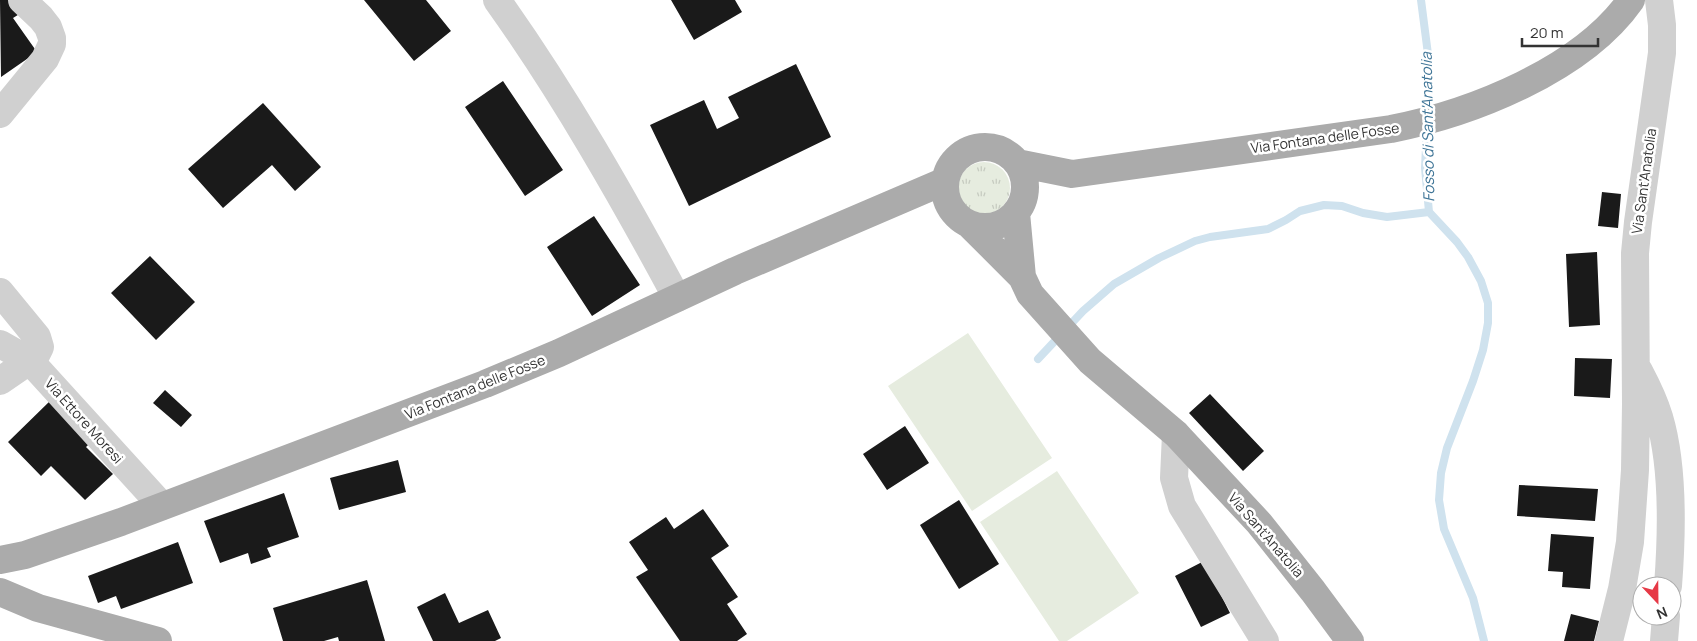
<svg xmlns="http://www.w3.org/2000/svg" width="1697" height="641" font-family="Manrope,sans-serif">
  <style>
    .grass { fill: url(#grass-tufts) }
    .pitch { fill: #e6ecdf }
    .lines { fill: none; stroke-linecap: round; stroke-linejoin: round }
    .stream { stroke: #cfe2ee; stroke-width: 8 }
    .building { fill: #1a1a1a }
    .minor { stroke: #d0d0d0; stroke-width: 28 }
    .major { stroke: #ababab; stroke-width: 28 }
    .labels { text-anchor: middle; stroke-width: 5; stroke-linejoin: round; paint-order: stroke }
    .street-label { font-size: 14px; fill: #333; stroke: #fff }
    .water-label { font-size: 15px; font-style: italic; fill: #3f7597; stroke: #fff }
  </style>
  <defs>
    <pattern id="grass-tufts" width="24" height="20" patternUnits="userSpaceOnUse" patternTransform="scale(1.25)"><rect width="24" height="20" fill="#e6ecdf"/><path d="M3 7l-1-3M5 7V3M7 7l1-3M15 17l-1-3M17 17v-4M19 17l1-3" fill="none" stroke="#c6cbc0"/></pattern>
  </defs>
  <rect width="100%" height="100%" fill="#fff"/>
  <!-- grass -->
  <path class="grass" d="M958 188a26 26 0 1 1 52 0a26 26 0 1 1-52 0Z"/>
  <!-- pitch -->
  <path class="pitch" d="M968,333l84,125 -80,53 -84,-125z
    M1057,471l82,122 -72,48h-8l-79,-119z"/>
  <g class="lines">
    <!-- stream -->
    <path class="stream" d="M1421,0l8,62 -2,52
      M1427,126l-2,42 4,44 28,30 11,15 13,24 7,22v20l-5,27 -10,31 -26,67 -6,25 -2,27 5,29 29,69 11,43
      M1038,359l45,-48 31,-27 45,-26 36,-17 15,-4 58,-8 18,-9 14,-9 24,-6 18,1 21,7 24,4 42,-5"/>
  </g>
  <!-- building -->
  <path class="building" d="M0,0h12l9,13 -8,5 24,34 -36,25z
    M364,0h62l25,31 -37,30z
    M671,0h64l7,12 -48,28z
    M796,64l35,73 -142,69 -39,-81 54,-25 13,29 22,-11 -11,-21z
    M503,81l60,89 -38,26 -60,-89z
    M263,103l58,64 -26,24 -23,-26 -49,43 -35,-39z
    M1602,192l19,2 -3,34 -20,-2z
    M594,216l46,69 -48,31 -45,-69z
    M1597,252l3,73 -31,2 -3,-73z
    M150,256l45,46 -39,38 -45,-47z
    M1575,358l37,1 -2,39 -36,-2z
    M165,390l27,25 -11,12 -28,-24z
    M1210,394l54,57 -21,20 -54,-58z
    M51,400l41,41 -6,6 27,27 -28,26 -34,-34 -10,10 -33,-34z
    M905,426l24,37 -42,27 -24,-36z
    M398,460l8,32 -67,18 -9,-32z
    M1519,485l79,4 -3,32 -78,-5z
    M284,493l15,44 -32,11 4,9 -20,7 -3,-11 -28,10 -16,-42z
    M959,500l40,64 -40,25 -39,-64z
    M703,509l26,37 -18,12 27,39 -11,7 20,30 -10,7h-57l-44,-64 12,-7 -19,-28 37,-25 8,12z
    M1551,534l43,3 -4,52 -28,-2 1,-15 -15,-1z
    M178,542l15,41 -72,26 -5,-13 -18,7 -10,-27z
    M1204,561l26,52 -29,14 -26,-51z
    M367,580l18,61h-46l-1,-4 -14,4h-41l-10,-33z
    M445,593l14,30 29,-13 13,28 -6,3h-62l-16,-34z
    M1571,614l28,7 -5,20h-30z"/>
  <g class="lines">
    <!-- minor -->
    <path class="minor" d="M497,0c67,94 125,196 180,298
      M0,114l45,-55 7,-15v-6l-4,-11 -7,-9 -19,-18
      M0,292l37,45 3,10 -5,10 -35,24
      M0,344l30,17 132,145
      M1639,371c8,15 15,29 20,46 15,50 13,117 9,169
      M1176,434l-2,44 8,28 83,135
      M1609,641l13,-52 8,-47 5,-72 1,-66 -1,-151 3,-31 24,-169v-28l-3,-25
      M1664,641l2,-25"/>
    <!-- major -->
    <path class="major" d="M945 187a40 40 0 1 1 80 0a40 40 0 1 1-80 0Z
      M1017,163l55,11 319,-45c81,-16 191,-59 240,-129
      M1016,213l6,64
      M969,224l53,53 8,17 60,67 86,73 83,89 54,68 37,50
      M0,560l25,-5 96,-33 364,-138 74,-31 176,-82 210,-90
      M0,592l38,16 120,33"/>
  </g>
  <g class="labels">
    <!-- street labels -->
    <g class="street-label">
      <text transform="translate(1325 138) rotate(-8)" y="5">Via Fontana delle Fosse</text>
      <text transform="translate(1644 181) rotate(-82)" y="5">Via Sant'Anatolia</text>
      <text transform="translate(475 387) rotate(-22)" y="5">Via Fontana delle Fosse</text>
      <text transform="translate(84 421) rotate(48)" y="5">Via Ettore Moresi</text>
      <text transform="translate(1266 535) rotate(49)" y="5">Via Sant'Anatolia</text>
    </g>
    <!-- water labels -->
    <g class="water-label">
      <text transform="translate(1428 127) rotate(-91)" y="5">Fosso di Sant'Anatolia</text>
    </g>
  </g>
  <!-- north arrow -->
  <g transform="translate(1657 601) rotate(158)"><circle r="24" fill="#ffffff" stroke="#adadad"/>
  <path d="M0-4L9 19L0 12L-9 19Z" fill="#e63946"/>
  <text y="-8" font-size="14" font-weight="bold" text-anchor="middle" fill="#333333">N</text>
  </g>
  <!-- scale -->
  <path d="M1522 38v8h76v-8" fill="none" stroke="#333333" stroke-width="2.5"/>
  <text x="1530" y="38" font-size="15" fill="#333333" stroke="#ffffff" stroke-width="4" paint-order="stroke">20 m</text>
</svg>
